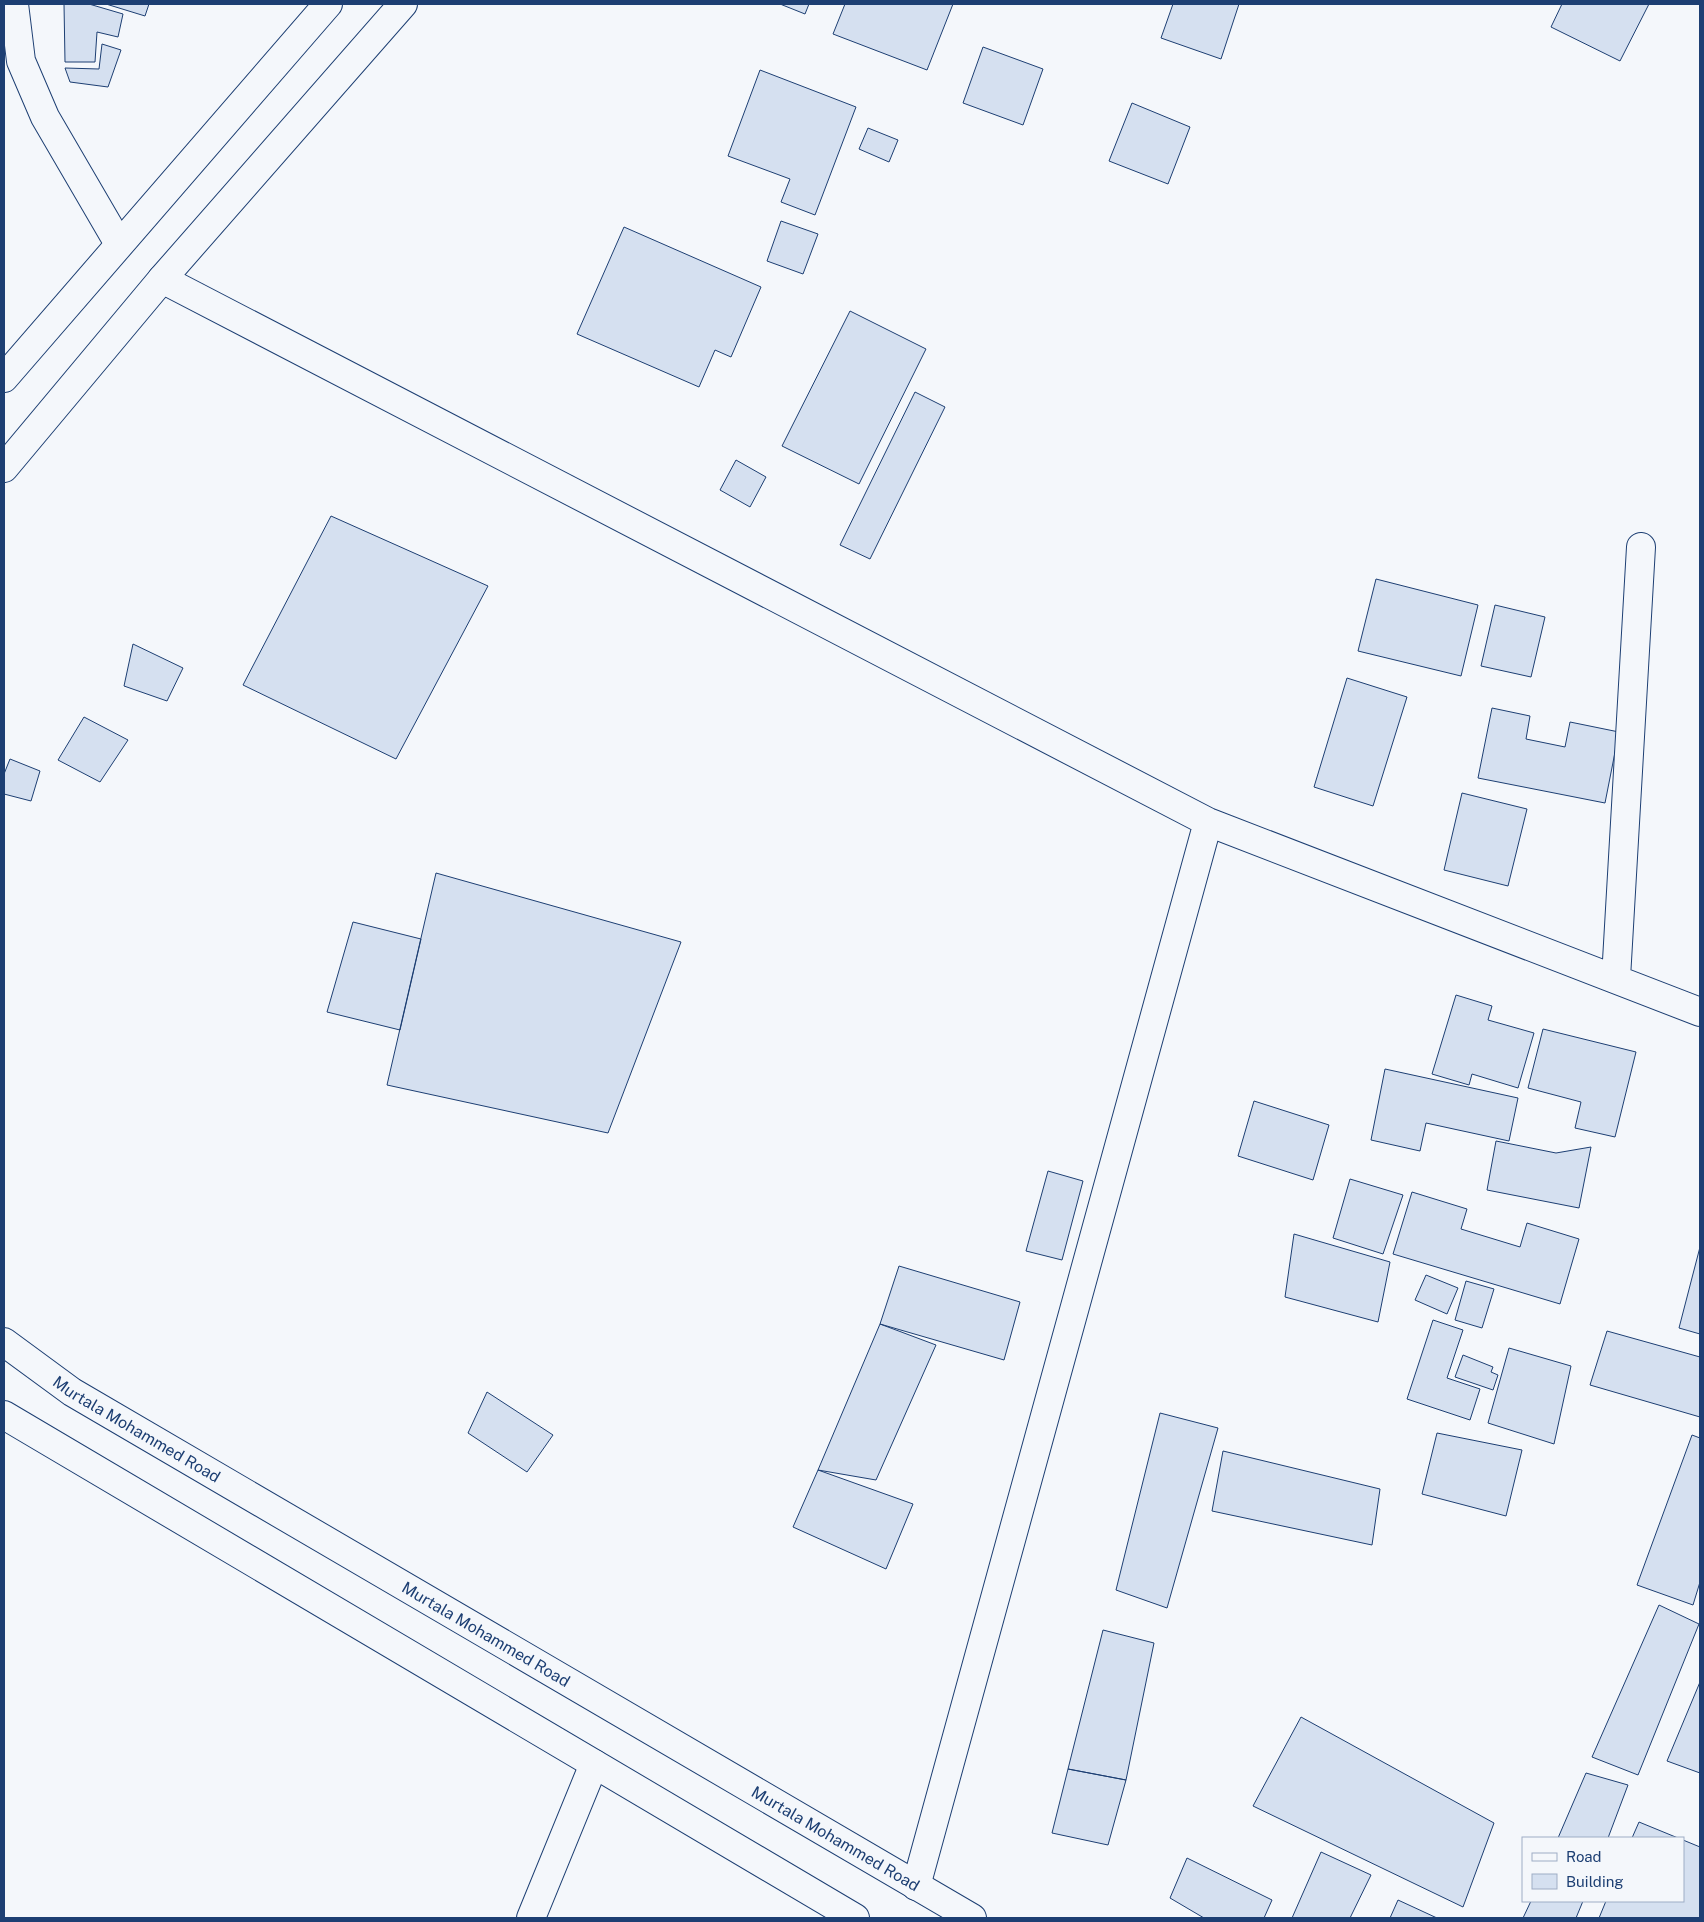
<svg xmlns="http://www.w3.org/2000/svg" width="1704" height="1922" font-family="'Public Sans',sans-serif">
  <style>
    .building { fill: #d5e0f0; stroke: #1d3f73 }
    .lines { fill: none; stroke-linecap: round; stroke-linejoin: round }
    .street-casing { stroke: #1d3f73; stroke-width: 30 }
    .secondary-casing { stroke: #1d3f73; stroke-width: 30 }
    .primary-casing { stroke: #1d3f73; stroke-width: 30 }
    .street { stroke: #f4f7fb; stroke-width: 28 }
    .secondary { stroke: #f4f7fb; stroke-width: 28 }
    .primary { stroke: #f4f7fb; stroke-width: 28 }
    .labels { text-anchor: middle; stroke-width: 4; stroke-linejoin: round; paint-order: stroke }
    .street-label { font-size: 16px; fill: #1d3f73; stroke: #f4f7fb }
  </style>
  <rect width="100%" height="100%" fill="#f4f7fb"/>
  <!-- building -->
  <path class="building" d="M64,4h25l34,10 -5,23 -21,-5 -2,30h-30z
    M106,4h43l-4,12z
    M780,4h29l-4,10z
    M845,4h108l-26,66 -94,-36z
    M1173,4h66l-18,55 -60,-21z
    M1562,4h87l-29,57 -69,-34z
    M102,44l19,6 -13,37 -38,-5 -5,-14 34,1z
    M983,47l60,22 -20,56 -60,-22z
    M760,70l96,37 -41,108 -34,-13 9,-23 -62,-23z
    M1132,103l58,24 -22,57 -59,-23z
    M868,128l30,12 -9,22 -30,-13z
    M781,221l37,13 -15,40 -36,-13z
    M624,227l137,60 -30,70 -16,-7 -16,37 -122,-53z
    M850,311l76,38 -67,135 -77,-38z
    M915,392l30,15 -75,152 -30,-14z
    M736,460l30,17 -16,30 -30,-17z
    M331,516l157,70 -92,173 -153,-74z
    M1376,579l102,26 -17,71 -103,-25z
    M1495,605l50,12 -14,60 -50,-11z
    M133,644l50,24 -16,33 -43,-15z
    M1347,678l60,19 -34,109 -59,-19z
    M1492,708l38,8 -4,23 39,8 5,-25 49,10 -14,71 -127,-25z
    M84,717l44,23 -28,42 -42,-22z
    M10,759l30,12 -9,30 -27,-7v-20z
    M1462,793l65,16 -19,77 -64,-16z
    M436,873l245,69 -73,191 -221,-48z
    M353,922l68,17 -21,91 -73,-18z
    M1456,995l36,11 -4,14 46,13 -16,55 -46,-14 -3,11 -37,-11z
    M1543,1029l93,23 -21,85 -40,-9 6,-26 -53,-14z
    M1385,1069l133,29 -9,43 -83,-18 -6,28 -49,-11z
    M1254,1101l75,24 -16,55 -75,-24z
    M1496,1141l60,12 35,-6 -12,61 -92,-18z
    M1048,1171l35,10 -21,79 -36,-9z
    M1350,1179l53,16 -20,59 -50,-16z
    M1412,1192l55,17 -6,20 59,18 7,-24 52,16 -19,65 -167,-50z
    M1294,1234l96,28 -12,60 -93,-25z
    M1700,1247v87l-21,-6z
    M899,1266l121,36 -16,58 -124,-36z
    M1426,1275l32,13 -11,26 -32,-14z
    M1466,1281l28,8 -12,39 -27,-8z
    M1433,1320l30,10 -16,48 33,11 -10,31 -63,-21z
    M880,1324l56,21 -60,135 -58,-10z
    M1607,1331l93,26v60l-110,-32z
    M1509,1348l62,18 -17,78 -66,-21z
    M1463,1355l30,12 -2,5 7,3 -5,15 -38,-13z
    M487,1392l66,43 -26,37 -59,-39z
    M1160,1413l58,15 -51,180 -51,-18z
    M1437,1433l85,17 -16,66 -84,-22z
    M1692,1435l8,3v144l-7,23 -56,-20z
    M1223,1451l157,38 -8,56 -160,-34z
    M818,1470l95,34 -27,65 -93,-42z
    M1659,1605l40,19 -61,151 -46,-18z
    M1103,1630l51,13 -28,137 -58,-11z
    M1700,1682v91l-33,-12z
    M1301,1717l193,106 -31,84 -210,-101z
    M1068,1769l58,11 -18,65 -56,-12z
    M1586,1773l42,12 -20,53h-50z
    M1639,1822l39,16h-46z
    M1683,1840l17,7v71h-101l7,-17h77z
    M1321,1852l50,23 -21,43h-58z
    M1187,1858l85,42 -8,18h-60l-34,-20z
    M1398,1900l39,18h-47z
    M1531,1901h52l-7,17h-53z"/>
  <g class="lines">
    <defs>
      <path id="street" d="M14,4l7,57 24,56 74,127
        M162,279l1046,543 492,190
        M1616,978l25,-431
        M916,1886l292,-1064
        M531,1918l63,-154"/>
      <g id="secondary">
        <path id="s1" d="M4,1342l68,50 900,526"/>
        <path d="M4,1415l851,503"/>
      </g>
      <path id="primary" d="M4,378l324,-374
        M4,468l158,-189 241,-275"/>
    </defs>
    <!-- street casing -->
    <use href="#street" class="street-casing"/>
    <!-- secondary casing -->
    <use href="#secondary" class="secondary-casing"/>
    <!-- primary casing -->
    <use href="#primary" class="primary-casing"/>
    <!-- street -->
    <use href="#street" class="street"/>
    <!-- secondary -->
    <use href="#secondary" class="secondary"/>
    <!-- primary -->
    <use href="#primary" class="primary"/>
  </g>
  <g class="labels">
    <!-- street labels -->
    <g class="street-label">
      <text dy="6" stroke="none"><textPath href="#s1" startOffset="159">Murtala Mohammed Road</textPath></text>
      <text dy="6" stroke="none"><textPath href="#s1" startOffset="564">Murtala Mohammed Road</textPath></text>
      <text dy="6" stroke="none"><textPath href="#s1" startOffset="969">Murtala Mohammed Road</textPath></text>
    </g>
  </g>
  <!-- border -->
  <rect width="1704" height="1922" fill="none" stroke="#1d3f73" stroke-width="10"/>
  <!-- legend -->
  <rect x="1522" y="1837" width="162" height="65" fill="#f4f7fb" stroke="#9eadc5"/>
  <rect x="1532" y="1853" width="25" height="8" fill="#f4f7fb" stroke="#9eadc5"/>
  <text x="1566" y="1862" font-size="15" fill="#1d3f73">Road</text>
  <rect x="1532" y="1874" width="25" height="15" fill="#d5e0f0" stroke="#9eadc5"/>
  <text x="1566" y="1887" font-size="15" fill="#1d3f73">Building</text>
</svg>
